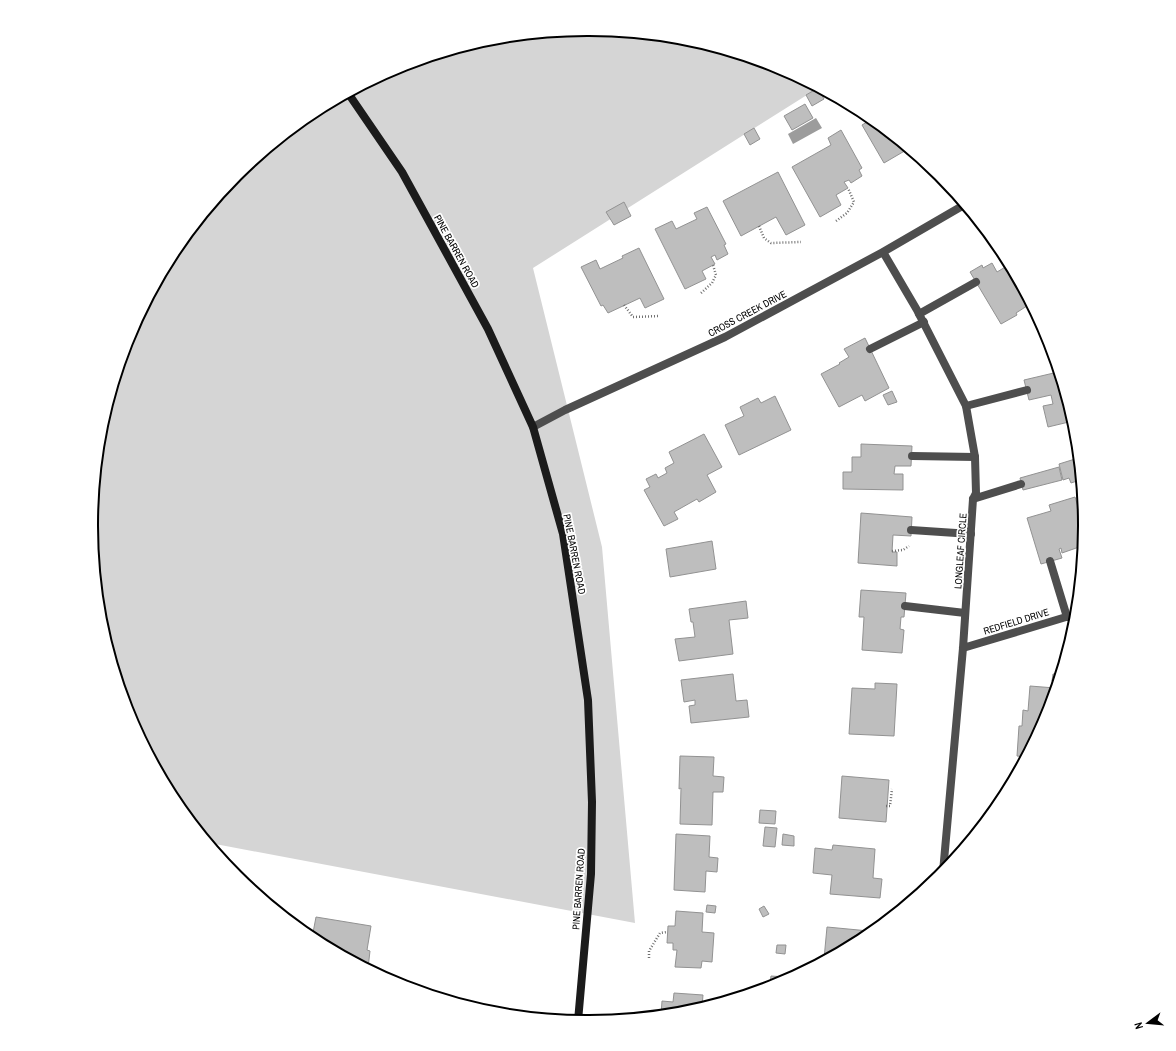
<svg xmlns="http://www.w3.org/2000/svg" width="1176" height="1051" font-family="'Archivo Narrow',sans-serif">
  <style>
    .green { fill: #d5d5d5 }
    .water { fill: #9c9c9c }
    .building { fill: #bebebe; stroke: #929292 }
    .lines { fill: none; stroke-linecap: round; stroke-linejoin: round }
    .path { stroke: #707070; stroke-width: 2.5; stroke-dasharray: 1 2; stroke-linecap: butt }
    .service { stroke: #4e4e4e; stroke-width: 8 }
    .minor { stroke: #4e4e4e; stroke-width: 8 }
    .secondary { stroke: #1b1b1b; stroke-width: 8 }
    .labels { text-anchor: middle; stroke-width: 3.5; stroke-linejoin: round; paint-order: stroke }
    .street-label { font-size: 10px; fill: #000; stroke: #fff }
    .rim { fill: none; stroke: #000; stroke-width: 2 }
  </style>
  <rect width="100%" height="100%" fill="#fff"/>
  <!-- green -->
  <path class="green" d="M588,29l97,10 93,28 40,21 -285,180 69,279 33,376 -425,-80 -35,-42 -46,-86 -28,-93 -9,-97 9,-97 28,-93 46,-86 62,-75 75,-61 86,-46 93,-28z"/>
  <!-- water -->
  <path class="water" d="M816,118l6,10 -29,16 -5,-10z"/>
  <!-- building -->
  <path class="building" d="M818,88l6,11 -12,7 -6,-11z
    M805,104l8,14 -21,12 -8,-14z
    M872,119l35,29 1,1 -24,14 -22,-38z
    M754,128l6,11 -10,6 -6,-11z
    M841,130l21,38 -3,2 3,6 -11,7 -2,-3 -5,2 4,6 -12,7 5,10 -21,12 -28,-50 39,-22 -3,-7z
    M778,172l27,53 -19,10 -10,-18 -35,19 -18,-35z
    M624,202l7,14 -17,9 -8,-13z
    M707,207l19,37 -2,1 4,9 -11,6 -2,-5 -4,2 4,7 -13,7 4,8 -21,10 -30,-60 17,-8 4,8 21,-10 -3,-6z
    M639,248l25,51 -19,9 -5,-10 -32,15 -5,-8 -2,1 -20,-39 15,-7 4,9 23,-11 -1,-2z
    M992,263l5,9 10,-6 4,6 1,-1 18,33 -14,9 1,2 -16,9 -31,-52 12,-7 1,3z
    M865,338l24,50 -24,13 -3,-6 -23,12 -18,-33 19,-10 -1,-1 10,-6 -5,-8z
    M1058,372l15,49 -25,6 -5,-21 10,-2 -2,-9 -22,5 -5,-20z
    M892,391l5,11 -9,3 -5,-10z
    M775,396l16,34 -52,25 -14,-30 19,-9 -4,-9 18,-9 3,5z
    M704,434l18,33 -15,8 9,17 -17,10 -2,-3 -23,13 4,7 -14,7 -20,-36 6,-3 -4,-8 10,-5 2,4 9,-5 -2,-5 9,-5 -5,-11z
    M861,444l51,2 -1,20h-16l-1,8h9v16l-60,-1v-17h9v-15h9z
    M1075,459l5,21 -9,3 -2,-5 -6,2 -4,-16z
    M1059,467l3,13 -39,10 -3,-12z
    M1075,497l9,29 -2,20 -20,7 -1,-5 -2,1 3,9 -21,6 -14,-46 24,-7 -2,-6z
    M861,513l51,4 -1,19 -18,-1 -1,17h5v14l-39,-3z
    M712,541l4,28 -46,8 -4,-28z
    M861,590l45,3 -2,24h-3l-1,12 4,1 -2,23 -40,-3 2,-33h-5z
    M746,601l2,17 -19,2 4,34 -54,7 -4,-22 20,-2 -2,-15h-2l-2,-13z
    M733,674l3,27 11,-1 2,17 -58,6 -2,-17 6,-1v-5l-11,2 -3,-22z
    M1053,674h6l-2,7h-5z
    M875,683l22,1 -3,52 -45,-2 3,-46 23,1z
    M1030,686l25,2 -8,28 -22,41 -8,-1 2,-30h3l1,-16 5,1z
    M680,756l34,1 -1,19 11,1 -1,15h-10l-1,33 -32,-1 1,-36 -2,1z
    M842,776l47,4 -3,42 -47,-4z
    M760,810l16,1 -1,13 -16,-1z
    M765,827l12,1 -2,19 -12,-1z
    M676,834l34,2 -1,21 9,1 -1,14 -11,-1 -1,21 -31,-2z
    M783,834l11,2v10l-12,-1z
    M833,845l42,4 -2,29 9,1 -2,19 -50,-4 2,-19 -19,-2 2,-25 17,2z
    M707,905l9,1 -1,7 -9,-1z
    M764,906l5,8 -6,3 -4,-8z
    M676,911l27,2 -1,19 12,1 -2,29 -10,-1 -1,7 -26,-1 2,-17h-4v-7h-6l1,-17h7z
    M316,917l55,9 -4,24 3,1 -2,17 -56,-30z
    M827,927l42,4v3l-5,4 -40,21z
    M777,945h9l-1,9 -9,-1z
    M771,976l15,1v3l-7,4 -9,-1z
    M674,993l29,2 -1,12 -17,6 -24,2 1,-14 11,1z"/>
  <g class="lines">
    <!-- path -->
    <path class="path" d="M836,221l11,-8 7,-11 -6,-14
      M759,226l5,12 7,5 30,-1
      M701,293l11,-10 4,-8 -3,-10
      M624,305l9,12 27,-1
      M892,551l11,-1 6,-4
      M886,806h4l2,-17
      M649,958v-7l11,-18 7,-1"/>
    <!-- service -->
    <path class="service" d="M919,314l57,-32
      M870,349l54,-27
      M966,406l61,-16
      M912,456l63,1
      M973,499l48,-15
      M911,530l60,4
      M1050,561l17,56
      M905,606l60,7"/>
    <!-- minor -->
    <path class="minor" d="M883,252l34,58 49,96 9,51 1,36 -3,6 -10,149 -20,224
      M533,427l32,-17 160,-73 158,-85 81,-47
      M963,648l113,-34"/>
    <!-- secondary -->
    <path class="secondary" d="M348,93l54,79 86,157 45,98 30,107 25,166 4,102 -1,72 -13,147"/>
  </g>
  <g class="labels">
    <!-- street labels -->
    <g class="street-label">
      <text transform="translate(457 251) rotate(61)" y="4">PINE BARREN ROAD</text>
      <text transform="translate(747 313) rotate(-28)" y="4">CROSS CREEK DRIVE</text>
      <text transform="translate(960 551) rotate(-86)" y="4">LONGLEAF CIRCLE</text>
      <text transform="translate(575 554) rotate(79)" y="4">PINE BARREN ROAD</text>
      <text transform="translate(1016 621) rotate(-17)" y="4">REDFIELD DRIVE</text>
      <text transform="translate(578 889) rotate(-86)" y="4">PINE BARREN ROAD</text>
    </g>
  </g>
  <!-- crop -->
  <path d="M0 0H1176V1051H0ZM587 36H589A489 489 0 0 1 1078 525V526A489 489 0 0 1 589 1015H587A489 489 0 0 1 98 526V525A489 489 0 0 1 587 36Z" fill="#fff" fill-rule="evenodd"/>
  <path class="rim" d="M587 36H589A489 489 0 0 1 1078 525V526A489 489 0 0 1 589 1015H587A489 489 0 0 1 98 526V525A489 489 0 0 1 587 36Z"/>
  <!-- north arrow -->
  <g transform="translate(1148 1023) rotate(254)" stroke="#ffffff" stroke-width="3" paint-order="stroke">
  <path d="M0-3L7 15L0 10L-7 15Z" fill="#000000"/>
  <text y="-6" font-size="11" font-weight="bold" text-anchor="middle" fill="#000000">N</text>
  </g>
</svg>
